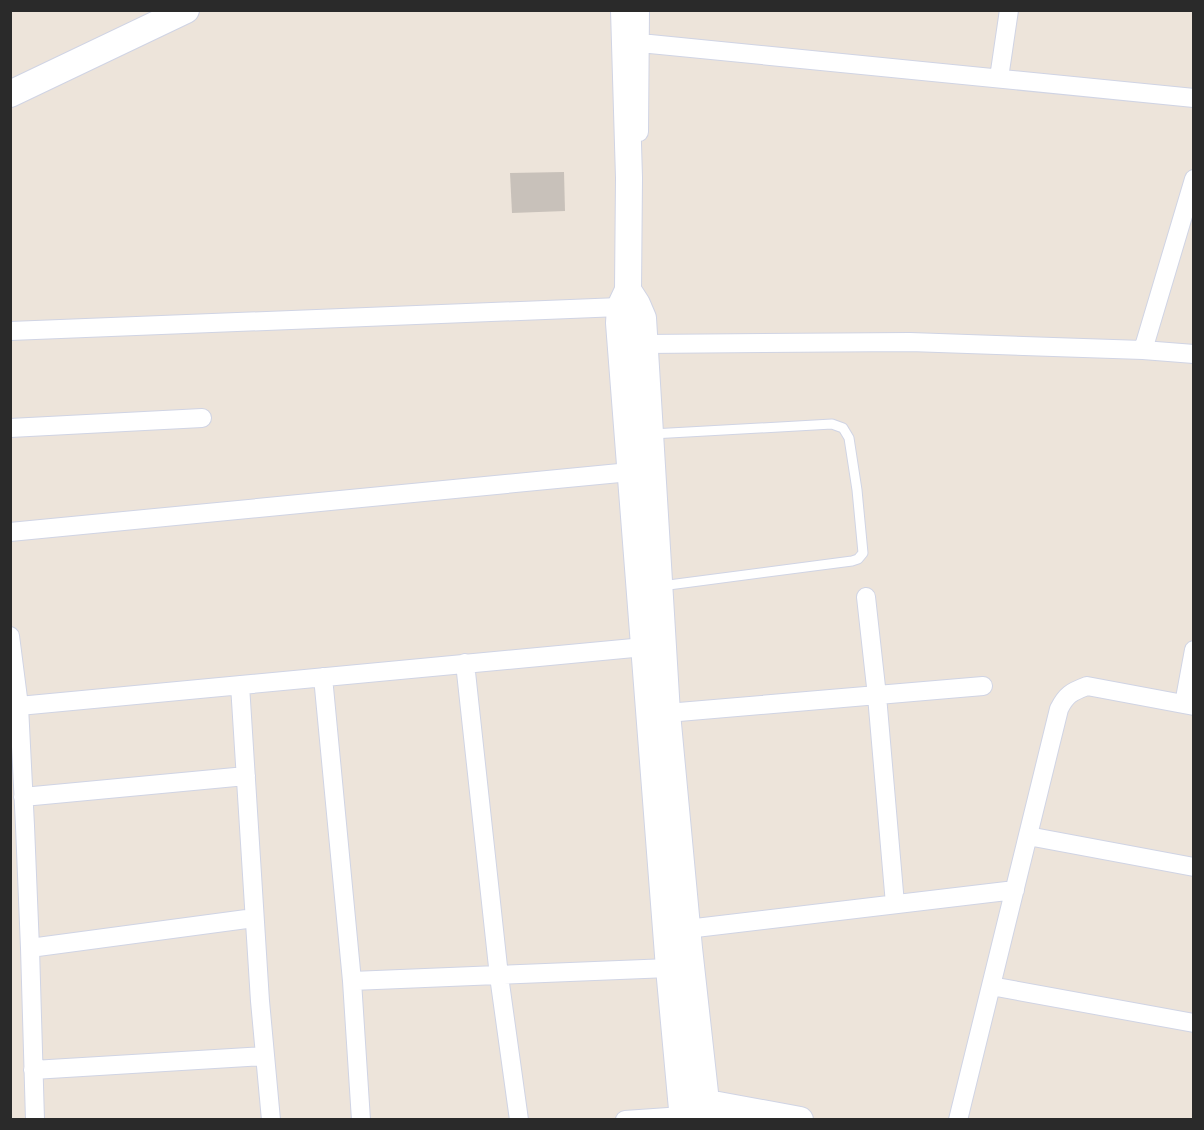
<svg xmlns="http://www.w3.org/2000/svg" width="1204" height="1130" font-family="'DM Sans',sans-serif">
  <style>
    .building { fill: #c8c1ba }
    .lines { fill: none; stroke-linecap: round; stroke-linejoin: round }
    .service-casing { stroke: #d0d4e4; stroke-width: 11 }
    .minor-casing { stroke: #d0d4e4; stroke-width: 20 }
    .secondary-casing { stroke: #d0d4e4; stroke-width: 28 }
    .service { stroke: #fff; stroke-width: 9 }
    .minor { stroke: #fff; stroke-width: 18 }
    .secondary { stroke: #fff; stroke-width: 26 }
  </style>
  <rect width="100%" height="100%" fill="#ede4da"/>
  <!-- building -->
  <path class="building" d="M564,172l1,39 -53,2 -2,-40z"/>
  <g class="lines">
    <defs>
      <path id="service" d="M652,434l180,-10 11,4 6,10 8,52 6,63 -5,6 -6,2 -191,25"/>
      <path id="minor" d="M640,43l554,55
        M999,78l10,-68
        M639,132l1,-122
        M10,331l610,-24
        M644,344l266,-2 233,8 51,4
        M1143,350l51,-171
        M10,428l192,-10
        M10,532l620,-60
        M866,597l11,99 18,208
        M10,636l9,70 6,120 5,122 5,172
        M465,663l34,313 20,144
        M323,677l29,304 9,139
        M240,685l20,316 11,119
        M1184,704l10,-54
        M19,706l625,-59
        M667,713l316,-27
        M23,797l223,-21
        M1028,836l166,31
        M687,929l328,-39
        M30,948l224,-30
        M352,981l317,-13
        M991,986l203,37
        M33,1070l232,-14
        M625,1120l58,-4
        M958,1120l101,-411c7,-14 12,-17 28,-23l107,20"/>
      <path id="secondary" d="M624,10l5,168 -1,112 -8,17 -1,16 50,645 14,152
        M10,94l176,-84
        M628,290l9,14 6,14 24,395 22,235 19,172
        M691,1100l109,20"/>
    </defs>
    <!-- service casing -->
    <use href="#service" class="service-casing"/>
    <!-- minor casing -->
    <use href="#minor" class="minor-casing"/>
    <!-- secondary casing -->
    <use href="#secondary" class="secondary-casing"/>
    <!-- service -->
    <use href="#service" class="service"/>
    <!-- minor -->
    <use href="#minor" class="minor"/>
    <!-- secondary -->
    <use href="#secondary" class="secondary"/>
  </g>
  <!-- border -->
  <rect width="1204" height="1130" fill="none" stroke="#2a2a2a" stroke-width="24"/>
</svg>
